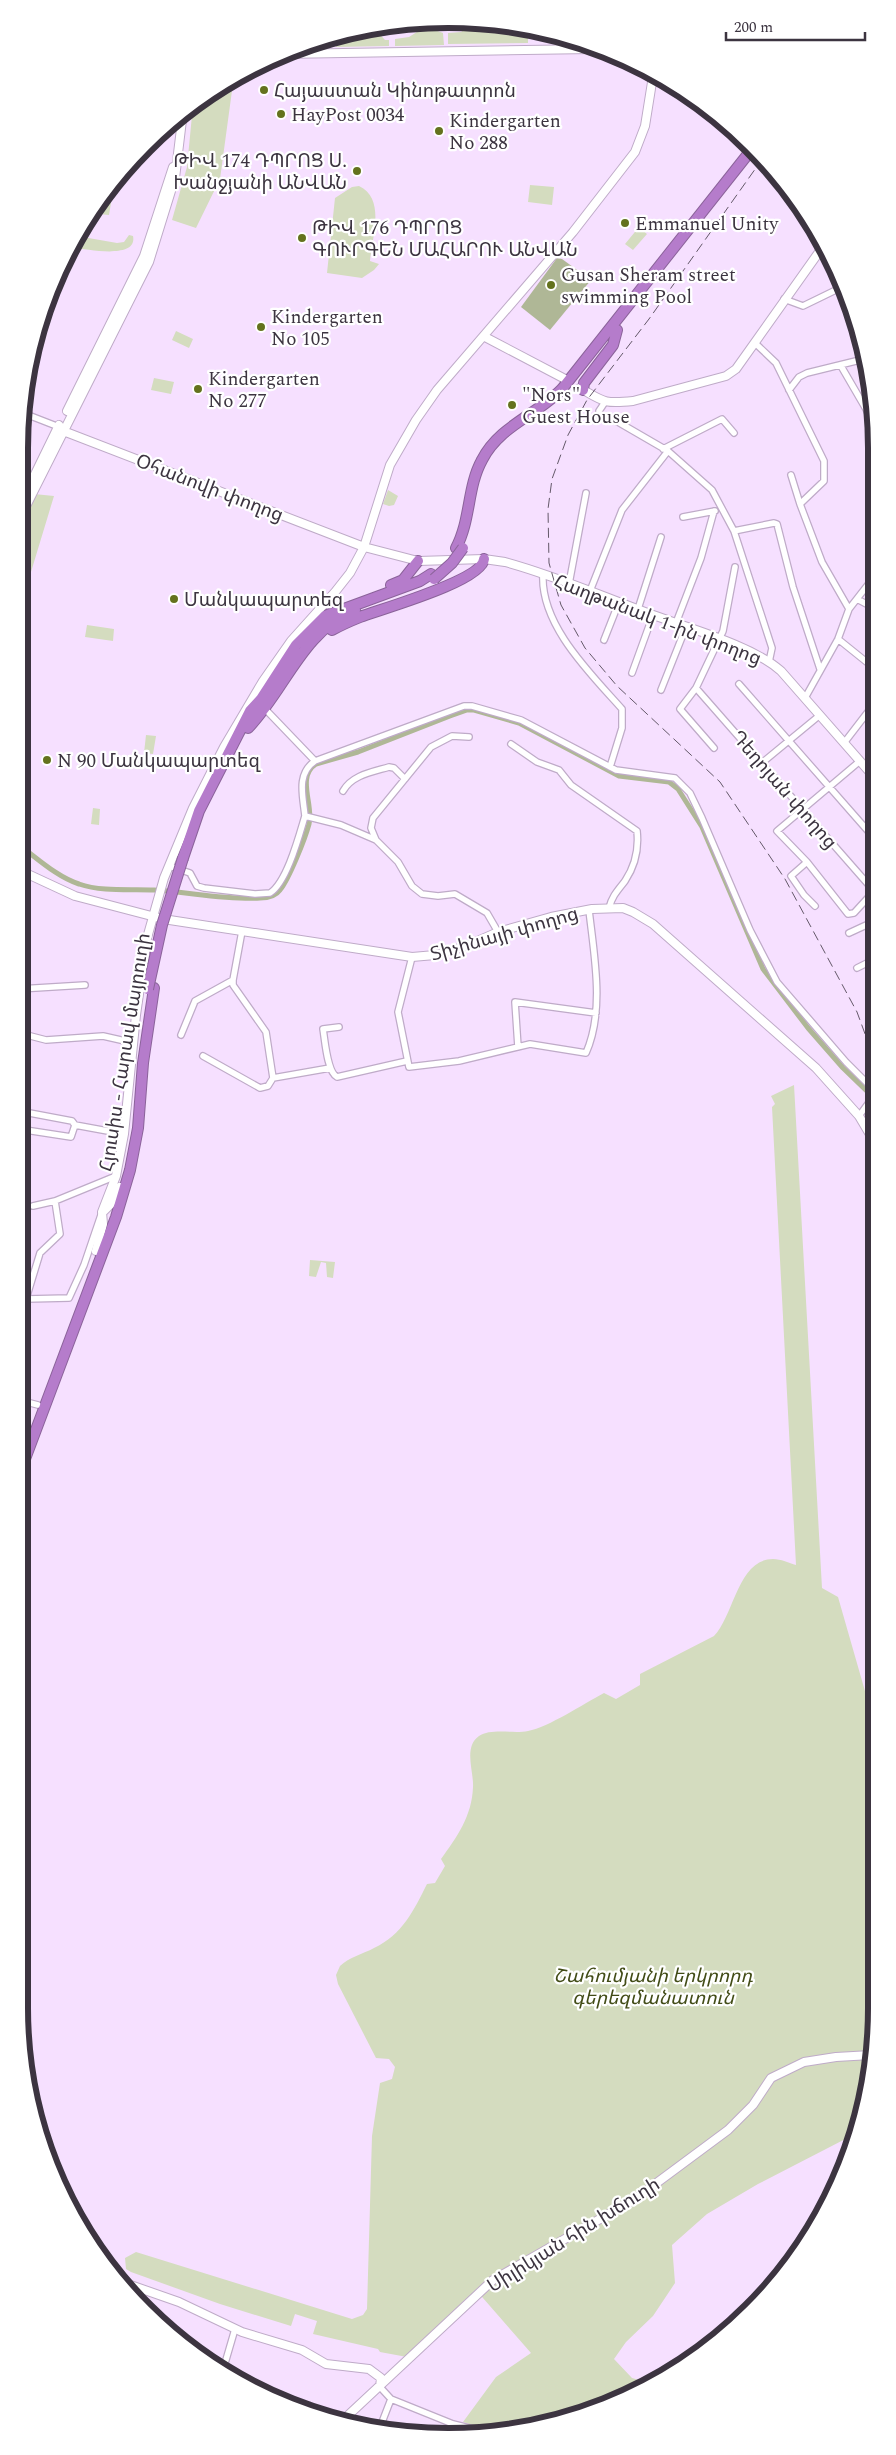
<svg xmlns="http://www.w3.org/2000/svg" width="896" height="2455" font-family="Spectral,'Noto Sans Armenian',serif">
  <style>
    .green { fill: #d4dcbf }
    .water { fill: #afb796 }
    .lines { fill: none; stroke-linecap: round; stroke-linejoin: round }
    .canal { stroke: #afb796; stroke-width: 5 }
    .street-casing { stroke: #bfabc8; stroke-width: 8 }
    .secondary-casing { stroke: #bfabc8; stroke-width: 10 }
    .highway-casing { stroke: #8b639a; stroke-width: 12 }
    .street { stroke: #fff; stroke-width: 5.5 }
    .secondary { stroke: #fff; stroke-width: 8 }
    .highway { stroke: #b57ccb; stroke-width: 10 }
    .rail { stroke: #645969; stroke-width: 1; stroke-dasharray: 10 5; stroke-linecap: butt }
    .highway-bridge-casing { stroke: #8b639a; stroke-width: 12; stroke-linecap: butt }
    .highway-bridge { stroke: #b57ccb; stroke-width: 10 }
    .poi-dot { fill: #64721e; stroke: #fff; stroke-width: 2 }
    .labels { text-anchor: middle; stroke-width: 4.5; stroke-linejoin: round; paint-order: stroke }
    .poi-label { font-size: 19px; fill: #3c3440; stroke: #fff; text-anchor: start }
    .street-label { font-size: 19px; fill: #3c3440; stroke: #fff }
    .park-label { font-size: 19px; font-style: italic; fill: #424c17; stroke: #fff }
    .rim { fill: none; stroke: #3c3440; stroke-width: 6 }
  </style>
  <rect width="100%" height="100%" fill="#f6e0ff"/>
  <!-- green -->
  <path class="green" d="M470,20l-11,8 -17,1v-8z
    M473,23h25l30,5v15l-80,1v-11l13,-1z
    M373,27l12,13h4v6l-53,1 1,-12z
    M420,30h15l8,3 1,12 -49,1v-7l14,-2z
    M330,37l1,10 -35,1 14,-7z
    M234,76l-14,103 -24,49 -24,-8 15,-53 6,-62z
    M530,185l24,2 -2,18 -24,-3z
    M359,186c27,13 13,50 11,75l9,3 -5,6 -12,8 -35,-5 8,-75 17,-11z
    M102,196l10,1 -3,18 -10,-1z
    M639,227l8,7 -14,16 -8,-6z
    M129,235l4,1c5,24 -46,13 -59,12l3,-12 40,7 7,-1z
    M176,331l17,8 -4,9 -17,-8z
    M154,378l20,4 -3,12 -20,-4z
    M388,490l10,6 -4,9 -5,1 -6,-2z
    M34,494l20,2 -33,109 10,4 -11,35 -1,-118z
    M87,625l27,4 -1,12 -28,-4z
    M146,735l10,1 -3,18 -9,-1z
    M93,808l7,1 -1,16 -8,-1z
    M794,1085l28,503 16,9 39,136v274l-14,111 -6,15 -99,51 -51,30 -35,31 3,38 -22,33 -27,26 -12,17 18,19 18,5 -37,20 -81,25 -47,1 -22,-7 33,-45 35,-24 -55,-63 -69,67 -27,-5 -2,-3 -65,-15 4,-13 -22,-7 -4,12 -71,-22 -89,-32 -5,-3 -1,-11 11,-6 216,67 11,-4 4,-6 5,-173 8,-53 12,-4 3,-12 -6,-8 -13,-1 -38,-74 -2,-9 4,-9c9,-9 23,-12 34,-18 28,-13 40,-38 53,-64l8,-1 10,-17 -4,-7c16,-22 31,-43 32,-72 1,-15 -10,-40 6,-51 12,-8 35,-2 49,-5 21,-4 55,-27 76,-38l12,6 24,-14v-11l74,-38c20,-21 24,-77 59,-77 8,0 16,4 23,6l-24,-458 3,-3 -4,-8z
    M310,1260l25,2 -2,16 -6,-1 -1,-14 -5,-1 -5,15 -7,-1z"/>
  <!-- water -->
  <path class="water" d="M557,258l5,1 29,21 -41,50 -29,-23z"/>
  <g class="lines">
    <!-- canal -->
    <path class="canal" d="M19,845c18,13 38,32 60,39 23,8 50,5 75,6 35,2 71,10 106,8 7,0 15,-1 20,-8 9,-11 25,-51 29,-66 5,-19 -13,-47 7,-60l42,-12 92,-36 17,-6h7l45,13 100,53 50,6 9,7 24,38 61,142 45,59 35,40 32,31"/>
    <defs>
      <path id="street" d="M784,299l19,7 39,-19
        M755,343l21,20 48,98v20l-24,23 22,58 27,47
        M841,366l25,43 8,19
        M789,390l10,-13 8,-4 57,-14
        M605,402l-6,9 1,5 18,6 50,29 44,39 22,41 38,117 -3,14
        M23,413l36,14
        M663,449l59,-30 12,14
        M791,475l9,29
        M683,517l32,-6
        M734,531l40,-8 3,1 16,63 27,82
        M543,574c-3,51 48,100 79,135v19l-12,39
        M569,584l17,-91
        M590,591l32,-81 46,-59
        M857,599l17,9
        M638,609l23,-72
        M676,623l25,-65 13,-47
        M838,639l36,29
        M604,640l15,-38
        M632,673l21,-58
        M739,684l136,155
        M696,688l178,203
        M661,690l25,-63
        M805,698l33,-59 11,-30 25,-32
        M268,712l47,49
        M844,743l30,-39
        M511,744l26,18 22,8 12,15 66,46c2,18 -2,35 -12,50 -7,9 -13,15 -16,27
        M714,748l-34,-39 16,-21 27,-57 12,-64
        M860,761l-83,70 30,31 41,52 6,-1 21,-23
        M763,762l57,-47
        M343,791c9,-16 29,-19 46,-24l5,1 11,11
        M376,840l-5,-12 2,-10 58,-71 21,-11 17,1
        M807,862l-16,14 13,19 11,11
        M169,866l21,7 7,13 7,2 51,6 15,-1c17,-11 29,-57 35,-77
        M498,932l-11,-19 -32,-19 -17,2 -16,-2 -10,-8 -14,-24 -22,-22 -35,-15 -36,-9c-2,-20 -9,-42 10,-55l149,-55h8l49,14 95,50 59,8 15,15 12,25 48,112 27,52 69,80 29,29
        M849,933l26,-12
        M412,957l-14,55 11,55 50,-6 71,-17 56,9c19,-43 8,-98 3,-143
        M857,968l18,-9
        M233,980v5l33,47 7,46
        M19,989l66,-4
        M875,999l-5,4 5,12
        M339,1027l-16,2c2,11 4,43 14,48l70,-16
        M19,1033l27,7 57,-4 31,7
        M181,1035l14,-34 38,-21 9,-49
        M518,1047l-3,-45 81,11
        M203,1056l57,32 8,-2 5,-8 57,-10
        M19,1111l53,10 3,4 49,9
        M859,1116l16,-22
        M19,1129l52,8 4,-12
        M33,1206l22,-5 61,-25
        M26,1299l43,-1 15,-33 17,-50
        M19,1312l7,-13 14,-46 20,-19 -5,-33
        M19,1400l19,5
        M223,2370l12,-41
        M391,2399l62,25 24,6
        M379,2430l12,-31 -11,-12"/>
      <path id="secondary" d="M283,54l310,-5
        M485,337l80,42
        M580,388c24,14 24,16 53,13l93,-25 10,-7 88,-124
        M67,411l77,-155 29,-89
        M58,429l306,118 54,14 66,-2 21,3c52,14 101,36 151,54 35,13 97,30 125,55l93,106
        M19,507l40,-82
        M19,520l130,-258 26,-84 8,-66
        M19,870l56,26 88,23 249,38 23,-2 31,-9 32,-14 53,-15 41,-8 31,-1 10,4 20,12 163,144 43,48 16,27
        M104,1211l6,-6 10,-18
        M96,1251l7,-27 -1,-12 14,-36 8,-42 12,-119 11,-77 17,-60 29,-70 31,-61 39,-66 28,-40 44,-49 15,-19 14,-26 26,-82 26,-45 21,-30 136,-158 62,-80 10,-26 8,-50
        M119,2281l60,21 63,30 60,18 24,14 43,5 12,9 -1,9
        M342,2421l151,-141 142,-81 93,-69 25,-25 18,-27 33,-16 32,-5 35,-2"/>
      <path id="highway" d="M583,390l1,-7 29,-38 4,-15
        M456,548c15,-28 11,-61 26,-88 17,-34 55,-45 80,-71l190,-240
        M391,585l12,-5 15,-19
        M332,630c9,-5 18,-9 28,-13 21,-8 122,-36 124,-58
        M248,728c37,-38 54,-97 107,-118
        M183,858l16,-47 51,-100 11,-12 35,-54 29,-29 95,-35 11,-7
        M19,1475l97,-258 14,-47 8,-42 5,-65 11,-75"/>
    </defs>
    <!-- street casing -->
    <use href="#street" class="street-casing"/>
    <!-- secondary casing -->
    <use href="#secondary" class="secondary-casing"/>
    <!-- highway casing -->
    <use href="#highway" class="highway-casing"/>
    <!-- street -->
    <use href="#street" class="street"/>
    <!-- secondary -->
    <use href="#secondary" class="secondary"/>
    <!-- highway -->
    <use href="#highway" class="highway"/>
    <!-- rail -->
    <path class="rail" d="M763,158l-114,161 -62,81 -19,35 -16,44 -4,30 1,54 12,42 24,43 32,38 103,96 65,97 72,133 18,49"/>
    <defs>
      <path id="highway-bridge" d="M434,579l18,-16 11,-15
        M148,989l14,-64 21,-67"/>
    </defs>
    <!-- highway-bridge casing -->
    <use href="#highway-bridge" class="highway-bridge-casing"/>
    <!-- highway-bridge -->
    <use href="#highway-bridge" class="highway-bridge"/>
  </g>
  <!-- markers -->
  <g class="poi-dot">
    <circle cx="264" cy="90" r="5"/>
    <circle cx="281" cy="114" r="5"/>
    <circle cx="439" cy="131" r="5"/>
    <circle cx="357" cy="171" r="5"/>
    <circle cx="625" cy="223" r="5"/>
    <circle cx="302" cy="238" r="5"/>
    <circle cx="551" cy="285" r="5"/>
    <circle cx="261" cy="327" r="5"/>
    <circle cx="198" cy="389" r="5"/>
    <circle cx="512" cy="405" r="5"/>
    <circle cx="174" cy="599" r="5"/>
    <circle cx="47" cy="760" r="5"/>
  </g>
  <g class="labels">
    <!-- poi labels -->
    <g class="poi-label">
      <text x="274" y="97">Հայաստան Կինոթատրոն</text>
      <text x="291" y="121">HayPost 0034</text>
      <text x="449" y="127">Kindergarten<tspan x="449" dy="22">No 288</tspan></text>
      <text x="347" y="167" text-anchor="end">ԹԻՎ 174 ԴՊՐՈՑ Ս.<tspan x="347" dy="22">Խանջյանի ԱՆՎԱՆ</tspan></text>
      <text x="635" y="230">Emmanuel Unity</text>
      <text x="312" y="234">ԹԻՎ 176 ԴՊՐՈՑ<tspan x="312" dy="22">ԳՈՒՐԳԵՆ ՄԱՀԱՐՈՒ ԱՆՎԱՆ</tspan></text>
      <text x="561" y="281">Gusan Sheram street<tspan x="561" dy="22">swimming Pool</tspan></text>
      <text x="271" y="323">Kindergarten<tspan x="271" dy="22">No 105</tspan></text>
      <text x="208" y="385">Kindergarten<tspan x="208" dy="22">No 277</tspan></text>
      <text x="522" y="401">"Nors"<tspan x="522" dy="22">Guest House</tspan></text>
      <text x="184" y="606">Մանկապարտեզ</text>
      <text x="57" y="767">N 90 Մանկապարտեզ</text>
    </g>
    <!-- street labels -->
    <g class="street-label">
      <text transform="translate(210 487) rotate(21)" y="7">Օհանովի փողոց</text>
      <text transform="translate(658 619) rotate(21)" y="7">Հաղթանակ 1-ին փողոց</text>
      <text transform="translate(785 789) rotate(49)" y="7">Դեղոյան փողոց</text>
      <text transform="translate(504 933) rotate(-16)" y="7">Տիչինայի փողոց</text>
      <text transform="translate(124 1052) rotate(-81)" y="7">Հյուսիս - Հարավ մայրուղի</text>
      <text transform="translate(573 2234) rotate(-32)" y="7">Սիլիկյան հին խճուղի</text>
    </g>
    <!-- park labels -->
    <g class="park-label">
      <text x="653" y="1982">Շահումյանի երկրորդ<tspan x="653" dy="22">գերեզմանատուն</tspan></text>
    </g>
  </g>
  <!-- crop -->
  <path d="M0 0H896V2455H0ZM448 28H448A420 420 0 0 1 868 448V2008A420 420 0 0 1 448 2428H448A420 420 0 0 1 28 2008V448A420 420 0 0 1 448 28Z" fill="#fff" fill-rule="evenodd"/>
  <path class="rim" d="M448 28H448A420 420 0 0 1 868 448V2008A420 420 0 0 1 448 2428H448A420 420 0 0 1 28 2008V448A420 420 0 0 1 448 28Z"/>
  <!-- scale -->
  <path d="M726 32v8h139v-8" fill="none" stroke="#3c3440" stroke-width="2.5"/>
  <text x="734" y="32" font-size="15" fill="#3c3440" stroke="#ffffff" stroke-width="4" paint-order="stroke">200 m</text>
</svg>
